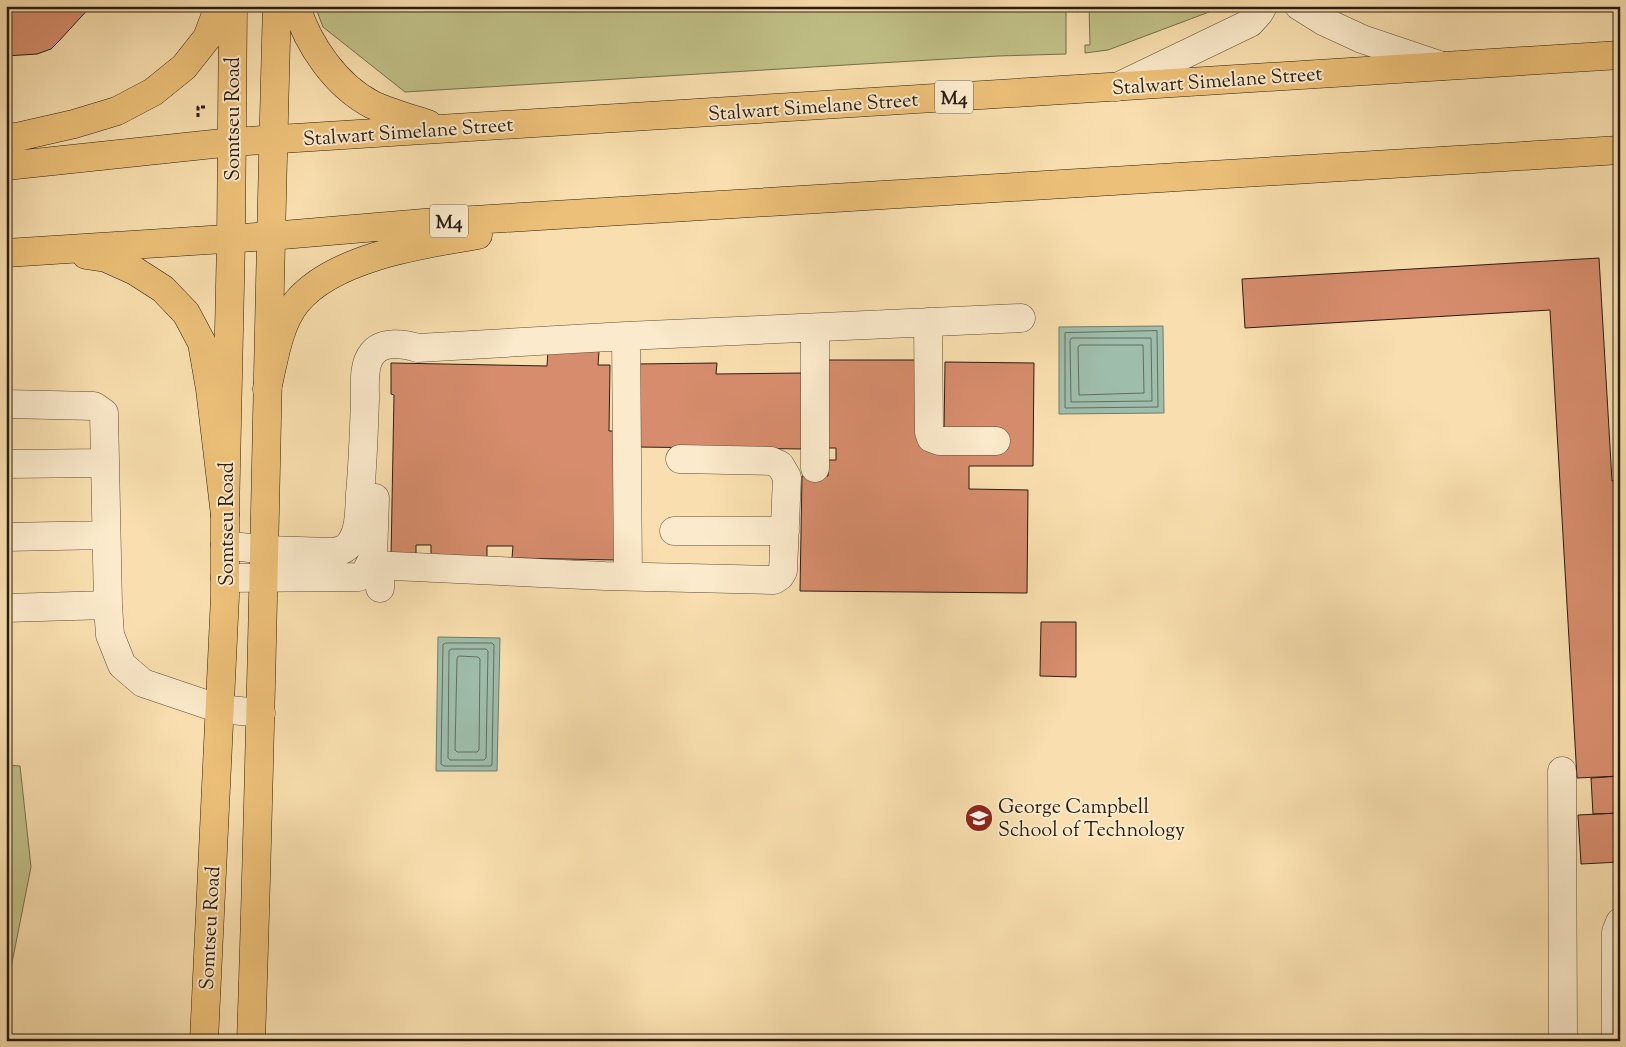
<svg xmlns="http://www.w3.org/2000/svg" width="1626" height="1047" font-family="'Sorts Mill Goudy',serif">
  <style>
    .green { fill: #c1c188; stroke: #756f4e }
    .water { fill: #9ebdab; stroke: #6f7d6e }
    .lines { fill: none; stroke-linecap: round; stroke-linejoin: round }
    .shore { stroke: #646d5f; stroke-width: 1 }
    .building { fill: #d78d6d; stroke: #291d13 }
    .minor-casing { stroke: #5d4e3a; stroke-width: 29 }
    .major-casing { stroke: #291d13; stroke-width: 29 }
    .highway-casing { stroke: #291d13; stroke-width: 29 }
    .path { stroke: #291d13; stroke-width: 3; stroke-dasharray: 4 2.5; stroke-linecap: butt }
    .minor { stroke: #fbeacb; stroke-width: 28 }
    .major { stroke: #ecc078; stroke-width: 28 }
    .highway { stroke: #ecc078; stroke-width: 28 }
    .labels { text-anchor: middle; stroke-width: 4; stroke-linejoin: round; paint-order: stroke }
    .shield { fill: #fbeacb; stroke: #685a4a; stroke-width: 1 }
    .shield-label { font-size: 19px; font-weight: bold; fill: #291d13 }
    .street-label { font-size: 20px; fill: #291d13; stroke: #fbeacb }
    .poi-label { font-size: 20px; fill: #291d13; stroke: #fbeacb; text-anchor: start }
  </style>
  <rect width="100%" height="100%" fill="#f9dfaf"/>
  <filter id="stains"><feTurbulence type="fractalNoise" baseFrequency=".004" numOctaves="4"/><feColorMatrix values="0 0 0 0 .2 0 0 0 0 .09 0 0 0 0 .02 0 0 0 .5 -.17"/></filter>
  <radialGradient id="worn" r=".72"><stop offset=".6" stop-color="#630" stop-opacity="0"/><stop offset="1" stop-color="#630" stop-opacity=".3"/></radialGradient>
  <!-- green -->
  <path class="green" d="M315,6h751v48l-68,2 -136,8 -457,28 -82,-65z
    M1089,6h136l-117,44 -23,3v-8h5z
    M6,765l14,1 11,101 -25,126z"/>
  <!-- water -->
  <path class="water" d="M1163,326l1,87 -105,1v-87z
    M438,637l62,1 -3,133h-61z"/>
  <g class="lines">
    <!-- shore -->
    <path class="shore" d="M1157,331l1,76 -93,1v-75z
      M1072,338h79l1,63 -81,1 -1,-61z
      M1080,345h63l1,48 -65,2 -1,-47z
      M446,643h46l2,2 -2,119 -1,2h-47l-3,-2 2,-119z
      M452,649h34l2,2 -2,107 -2,2h-34l-2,-2 1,-107z
      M459,656l19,1 2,2 -1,91 -2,2h-20l-2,-2 2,-91z"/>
  </g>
  <!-- building -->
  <path class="building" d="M6,6h85l-32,35 -8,8 -14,5 -31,2z
    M1599,258l13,223 8,-1v53h-4l2,44h2v199l-43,2 -27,-468 -305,18 -3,-49z
    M548,350l51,1 -1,14h12l-1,66h10l-2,129 -105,-2 1,-12h-26v14l-56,-1v-14h-15v14l-25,-1 3,-163 -3,-1v-31l156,3z
    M828,360h95l-1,89 85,1v-18h-63l1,-70 89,1 -1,103h-64v23l59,1 -1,103 -227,-2 2,-115h26v-16h8v-12h-9z
    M717,363l-1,11 88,-1v76l-167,-2v-83z
    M1041,622h35v55l-36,-1z
    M1620,776v37l-27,1 -2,-36z
    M1620,813v49l-39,2 -3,-49z"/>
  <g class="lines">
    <defs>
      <path id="minor" d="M1299,6l24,15 39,18 80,27
        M1117,87l133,-64 9,-10 4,-7
        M928,322l1,110 2,6 8,3h57
        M815,328v140
        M626,336l395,-18
        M6,404l88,2 10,7 4,192 2,30 12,30 21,18 77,26 41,4
        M6,464l99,-1
        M674,531h111
        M6,537l100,-2
        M225,545l40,5 67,2c8,-1 14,-2 19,-10 9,-13 8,-33 9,-48 3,-32 4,-64 5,-96 0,-14 -2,-33 7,-44 10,-14 33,-10 46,-6l208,-12 2,240
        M371,565l234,11 169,4 6,-4 3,-5 4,-94 -7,-12 -9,-4 -91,-2
        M225,578l134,-1 6,-4 8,-15 2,-60
        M380,588v-22
        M6,608l102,-3
        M1562,771l1,270
        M1616,1041v-109l4,-10"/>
      <path id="major" d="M204,1041l21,-445v-81l6,-276 2,-233
        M251,1041c12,-345 16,-690 26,-1035"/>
      <path id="highway" d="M296,6c12,39 40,80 77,99 18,8 36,13 55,19
        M6,137h11l57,-13 43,-13 36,-19 31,-25 23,-29 12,-32
        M6,166l226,-24 1388,-87
        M6,253l265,-17 153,-13 1196,-73
        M86,255l20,3 29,13 28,18 23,24 16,30 8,46 15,126
        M267,389c7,-28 11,-63 29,-86 37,-46 127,-59 182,-68"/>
    </defs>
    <!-- minor casing -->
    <use href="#minor" class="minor-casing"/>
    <!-- major casing -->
    <use href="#major" class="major-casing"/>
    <!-- highway casing -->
    <use href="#highway" class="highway-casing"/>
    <!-- path -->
    <path class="path" d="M198,117v-10h8"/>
    <!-- minor -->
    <use href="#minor" class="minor"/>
    <!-- major -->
    <use href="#major" class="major"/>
    <!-- highway -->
    <use href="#highway" class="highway"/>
  </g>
  <!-- icons -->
  <defs>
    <symbol id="school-disc" viewBox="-11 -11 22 22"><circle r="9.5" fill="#8f2418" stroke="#fbeacb"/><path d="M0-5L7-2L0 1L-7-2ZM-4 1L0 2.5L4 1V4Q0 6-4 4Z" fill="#fff"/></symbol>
  </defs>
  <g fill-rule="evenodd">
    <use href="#school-disc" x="963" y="802" width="32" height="32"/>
  </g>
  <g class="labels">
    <!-- shield labels -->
    <g class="shield">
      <rect x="935" y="80.5" width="38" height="33" rx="4"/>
      <rect x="430" y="204.5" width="38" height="33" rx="4"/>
    </g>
    <g class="shield-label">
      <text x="954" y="104">M4</text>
      <text x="449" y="228">M4</text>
    </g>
    <!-- street labels -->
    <g class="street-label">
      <text transform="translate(1217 80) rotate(-4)" y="7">Stalwart Simelane Street</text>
      <text transform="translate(813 106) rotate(-4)" y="7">Stalwart Simelane Street</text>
      <text transform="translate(232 119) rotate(-90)" y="7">Somtseu Road</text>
      <text transform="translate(408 131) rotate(-4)" y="7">Stalwart Simelane Street</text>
      <text transform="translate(226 524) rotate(-90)" y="7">Somtseu Road</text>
      <text transform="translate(209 928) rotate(-87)" y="7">Somtseu Road</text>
    </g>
    <!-- poi labels -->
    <g class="poi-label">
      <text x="998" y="813">George Campbell<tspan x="998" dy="23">School of Technology</tspan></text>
    </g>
  </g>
  <!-- margin -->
  <rect width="1626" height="1047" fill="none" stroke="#f9dfaf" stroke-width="25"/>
  <rect x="8" y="8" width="1611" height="1032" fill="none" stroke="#291d13" stroke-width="2.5"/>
  <rect x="12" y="12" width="1601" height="1022" fill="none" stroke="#291d13"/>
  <rect width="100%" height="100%" filter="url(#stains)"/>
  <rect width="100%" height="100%" fill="url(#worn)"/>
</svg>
